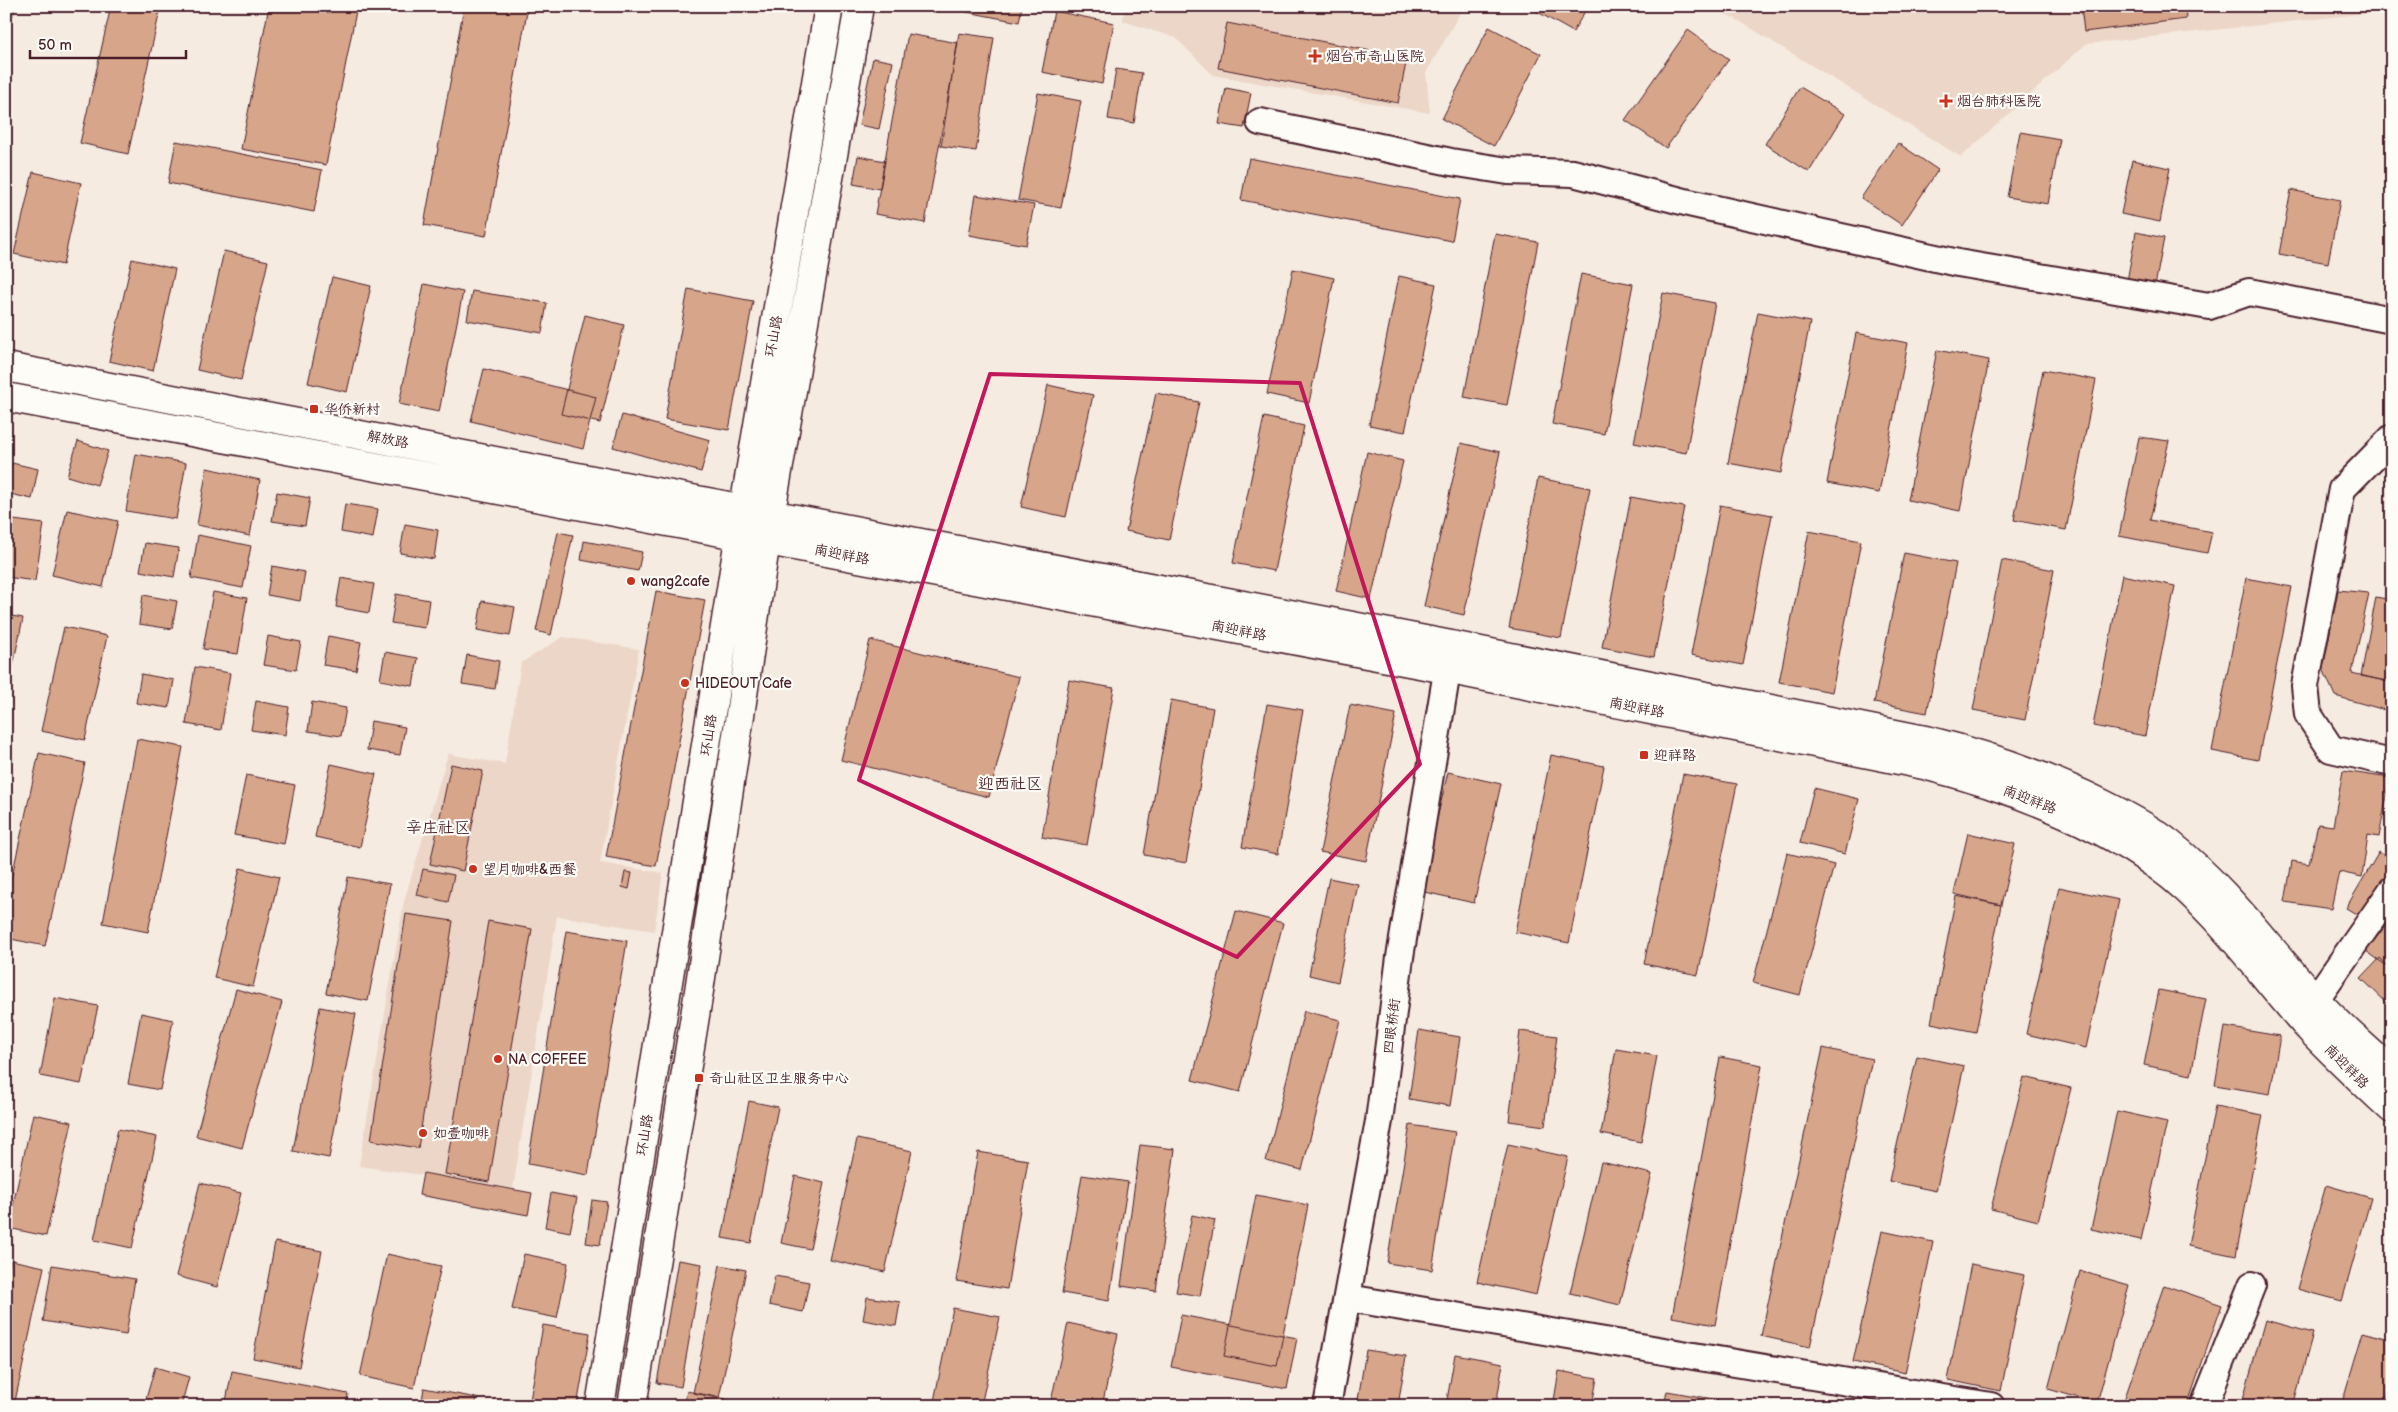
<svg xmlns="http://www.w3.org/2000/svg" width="2398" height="1412" font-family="'Balsamiq Sans','LXGW WenKai TC',sans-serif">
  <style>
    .built { fill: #ecd6c7 }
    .building { fill: #d7a589; stroke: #4a1f2b }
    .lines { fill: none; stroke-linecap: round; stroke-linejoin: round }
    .minor-casing { stroke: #4a1f2b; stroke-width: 30 }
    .major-casing { stroke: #4a1f2b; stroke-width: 31 }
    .minor { stroke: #fdfcf7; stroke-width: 26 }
    .major { stroke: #fdfcf7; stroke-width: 28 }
    .marked { fill: none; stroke: #c2185b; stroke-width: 4; stroke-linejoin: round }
    .poi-dot { fill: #c8321e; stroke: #fdfcf7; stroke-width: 2 }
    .labels { text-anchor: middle; stroke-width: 4.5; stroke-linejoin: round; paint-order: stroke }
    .poi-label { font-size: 14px; fill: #4a1f2b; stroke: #fdfcf7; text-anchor: start }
    .street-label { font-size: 14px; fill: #4a1f2b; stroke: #fdfcf7 }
    .quarter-label { font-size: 16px; fill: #4a1f2b; stroke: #fdfcf7 }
  </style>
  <rect width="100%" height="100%" fill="#f5ebe1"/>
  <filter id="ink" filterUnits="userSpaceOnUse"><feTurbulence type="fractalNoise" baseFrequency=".02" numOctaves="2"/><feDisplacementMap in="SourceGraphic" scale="10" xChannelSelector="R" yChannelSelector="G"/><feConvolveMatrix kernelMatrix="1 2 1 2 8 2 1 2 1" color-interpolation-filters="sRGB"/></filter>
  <g filter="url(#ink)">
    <!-- built -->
    <path class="built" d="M1124,6h340l-38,67 4,40 -217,-38 -37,-37 -53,-17z
      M1709,6h668l1,6 -292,32 -125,113 -227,-139z
      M563,637l76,12 -39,214 63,10 -9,58 -97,-15 -44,272 -154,-22 45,-265 44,-147 57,10 16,-101z"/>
    <!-- building -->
    <path class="building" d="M6,6h9l-9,37z
      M111,6h50l-33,148 -48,-11z
      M269,6h88l-31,159 -85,-16z
      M464,6h64l-42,230 -62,-11z
      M936,6h86l-3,16z
      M1527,6h61l-15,26z
      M2081,6h104l1,13 -102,13z
      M1054,11l60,12 -12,61 -60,-12z
      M1227,23l180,35 -9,45 -180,-35z
      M1489,27l52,27 -47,92 -52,-27z
      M1688,30l41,29 -63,89 -41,-28z
      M959,33l35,5 -18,113 -35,-5z
      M908,34l50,9 -33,180 -50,-9z
      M873,58l20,4 -14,67 -20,-4z
      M1116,69l26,4 -8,50 -26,-4z
      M1800,87l45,27 -36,58 -44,-28z
      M1226,88l25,5 -7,35 -25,-4z
      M1038,93l43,8 -20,107 -43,-8z
      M2020,132l40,7 -12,65 -41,-7z
      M176,141l146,29 -8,42 -146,-29z
      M1898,143l40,27 -36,55 -41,-27z
      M858,156l27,5 -5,28 -27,-5z
      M1249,158l211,41 -8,42 -211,-41z
      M2132,160l38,8 -10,54 -39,-8z
      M33,172l48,11 -18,82 -49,-11z
      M2291,190l49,10 -12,63 -49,-9z
      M976,195l58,10 -8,40 -57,-10z
      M2136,232l28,6 -9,48 -28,-5z
      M1495,234l43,8 -31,163 -43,-8z
      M224,251l44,10 -27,119 -44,-10z
      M132,259l43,10 -22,102 -44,-10z
      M1293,269l41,9 -25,125 -42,-9z
      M1581,274l52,10 -29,150 -52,-10z
      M1399,276l37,8 -31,148 -36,-7z
      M332,277l39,9 -24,106 -39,-9z
      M424,284l39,8 -24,120 -40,-8z
      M688,289l65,12 -24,129 -64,-11z
      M472,291l75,12 -5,30 -75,-13z
      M1663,293l52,10 -29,150 -52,-10z
      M1758,312l52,10 -29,151 -53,-10z
      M585,315l39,10 -24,98 -39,-9z
      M1856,333l52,10 -29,150 -52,-10z
      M1937,350l52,10 -29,151 -52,-11z
      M484,369l112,28 -13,52 -112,-28z
      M2043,370l53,10 -30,150 -52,-10z
      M1048,385l45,10 -27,122 -45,-10z
      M1156,393l43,9 -30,138 -43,-9z
      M622,415l88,25 -9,32 -88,-25z
      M1264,417l40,9 -30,145 -41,-8z
      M2139,437l30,4 -19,79 62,12 -5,21 -88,-17z
      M78,441l30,10 -11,34 -30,-9z
      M1461,443l39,9 -36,163 -40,-9z
      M1367,452l36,9 -32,138 -35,-8z
      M136,454l50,9 -10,56 -50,-8z
      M12,463l26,6 -6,30 -26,-6z
      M207,468l53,12 -10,56 -53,-11z
      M1538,478l52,10 -29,150 -52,-10z
      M277,492l33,6 -5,28 -33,-5z
      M1631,497l53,10 -30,150 -52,-10z
      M345,504l33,5 -5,29 -32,-6z
      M1720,505l52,10 -29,150 -52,-10z
      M67,510l51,11 -15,66 -51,-12z
      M6,519l38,5 -9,57 -29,-4z
      M405,524l33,6 -4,29 -34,-6z
      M1809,531l52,10 -29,151 -53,-10z
      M558,532l15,3 -22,100 -15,-4z
      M198,535l53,11 -8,42 -52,-10z
      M584,541l58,11 -4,19 -57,-11z
      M145,543l34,5 -5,29 -34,-6z
      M1904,553l52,10 -29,150 -53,-10z
      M2002,560l52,10 -29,150 -52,-10z
      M272,566l33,6 -5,29 -33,-6z
      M2122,575l53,11 -30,150 -52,-10z
      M341,578l33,6 -5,29 -33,-6z
      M2246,578l46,9 -34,173 -46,-9z
      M2338,590l31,3 -17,80 40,10v29l-57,-16 -12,-27z
      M656,591l49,9 -49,266 -50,-9z
      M213,592l34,6 -9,56 -35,-5z
      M396,594l33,6 -4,28 -34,-5z
      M143,595l34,6 -5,28 -33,-5z
      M2376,597l16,3v56l-5,25 -26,-5z
      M482,601l33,6 -5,29 -33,-6z
      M6,615l17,3 -17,81z
      M64,627l43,9 -22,104 -44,-9z
      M268,636l33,6 -5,28 -33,-5z
      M328,636l33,6 -5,28 -33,-5z
      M870,640l149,37 -30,120 -148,-37z
      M385,652l33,6 -5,28 -33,-6z
      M467,655l32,6 -4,28 -33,-5z
      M195,667l35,6 -9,57 -35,-6z
      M141,674l33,6 -5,28 -33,-5z
      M1069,680l45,8 -27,157 -45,-8z
      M1171,700l42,8 -27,155 -42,-8z
      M256,701l33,6 -4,28 -34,-5z
      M312,702l34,6 -5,28 -33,-5z
      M1267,704l36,6 -25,144 -36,-7z
      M1350,705l46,9 -30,147 -46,-9z
      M371,721l34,6 -5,28 -33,-5z
      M137,739l46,8 -35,185 -45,-9z
      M39,753l46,10 -40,183 -39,-8v-35z
      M1551,755l53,11 -35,177 -54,-11z
      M331,764l45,10 -16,73 -45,-10z
      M451,764l32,7 -20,100 -33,-7z
      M2343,771l47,7 -11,59 -11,-2 -6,42 -23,-5 -8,37 -46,-7 7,-41 17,3 9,-40 15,2z
      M1448,772l53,12 -27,119 -54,-12z
      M1683,774l54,10 -39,191 -54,-11z
      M246,775l49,10 -11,59 -50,-9z
      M1814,788l45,11 -14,55 -45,-11z
      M1968,833l47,11 -14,61 -47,-11z
      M2379,852l13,8v22l-24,39 -22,-13z
      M1787,853l47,12 -34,130 -47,-12z
      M240,868l39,9 -26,110 -39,-9z
      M423,869l31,6 -6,27 -31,-7z
      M625,872l7,1 -3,16 -7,-2z
      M348,877l42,7 -22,117 -42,-8z
      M1329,878l29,6 -20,98 -29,-7z
      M2059,887l60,13 -33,148 -60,-14z
      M1956,896l45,9 -25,127 -45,-9z
      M1236,911l47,12 -43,169 -48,-12z
      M406,914l47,7 -35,227 -47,-8z
      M488,921l44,8 -43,253 -44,-8z
      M2387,924l5,4 -1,41 -25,-18z
      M566,931l61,10 -39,234 -60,-11z
      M2380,958l12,12v38l-31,-30z
      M236,989l46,13 -40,146 -46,-12z
      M2159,990l47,9 -15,76 -47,-10z
      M55,998l43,8 -17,78 -41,-8z
      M320,1007l36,7 -27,144 -36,-7z
      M1304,1011l36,9 -38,150 -36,-9z
      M141,1013l32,7 -13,70 -32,-6z
      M2225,1027l55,9 -10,58 -55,-9z
      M1419,1030l41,7 -10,69 -41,-7z
      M1520,1031l37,5 -12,90 -36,-5z
      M1823,1048l49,11 -62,288 -49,-11z
      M1616,1049l41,7 -16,86 -40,-8z
      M1917,1056l47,10 -28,125 -47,-10z
      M1720,1057l42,8 -47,260 -43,-8z
      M2024,1077l47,11 -33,133 -47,-12z
      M749,1101l29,6 -27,136 -29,-5z
      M2215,1106l48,9 -27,141 -48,-10z
      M2117,1111l50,11 -26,118 -50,-11z
      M33,1114l39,8 -26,114 -38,-8z
      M1410,1125l45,7 -23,138 -45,-7z
      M118,1129l39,8 -25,111 -38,-8z
      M857,1139l55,12 -27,121 -55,-12z
      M1508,1144l60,13 -32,138 -59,-13z
      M1140,1145l35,4 -19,142 -35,-5z
      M978,1152l50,8 -21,129 -51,-8z
      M1601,1162l51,12 -32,131 -50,-12z
      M423,1173l109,20 -4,22 -109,-20z
      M1082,1175l46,7 -19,119 -47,-8z
      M795,1176l29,7 -14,66 -29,-6z
      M200,1183l41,10 -24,94 -41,-11z
      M2326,1185l45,13 -29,103 -45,-12z
      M551,1193l26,5 -7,34 -25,-5z
      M1256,1195l52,10 -31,161 -53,-10z
      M592,1200l15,2 -7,43 -14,-2z
      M1192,1215l23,5 -15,76 -24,-4z
      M1882,1231l51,11 -28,131 -52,-11z
      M275,1242l47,9 -23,116 -46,-9z
      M387,1254l54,12 -27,122 -54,-12z
      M524,1254l44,9 -11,55 -45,-9z
      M11,1260l33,7 -30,139h-8v-122z
      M678,1260l24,4 -21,123 -24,-4z
      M1971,1264l53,11 -23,116 -53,-11z
      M52,1265l83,14 -9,56 -83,-14z
      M720,1265l26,5 -27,128 -26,-5z
      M2080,1271l49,14 -32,118 -49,-14z
      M775,1276l34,6 -6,30 -34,-7z
      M2164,1285l58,20 -35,101h-65z
      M867,1297l33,5 -4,24 -33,-6z
      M953,1308l47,9 -19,89h-48z
      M1181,1315l116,23 -10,51 -116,-22z
      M2265,1320l48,13 -20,73h-52z
      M1068,1323l50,11 -16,72h-52z
      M543,1325l47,8 -13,73h-48z
      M2363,1332l29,8v41l-8,25h-43z
      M1366,1350l40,6 -8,50h-41z
      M1455,1354l48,9 -7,43h-50z
      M155,1367l34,10 -8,29h-37z
      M232,1371l116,23 -2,12h-121z
      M1559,1371l38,7 -5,28h-39z
      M424,1388l53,10 -2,8h-54z
      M687,1391l39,8 -2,7h-40z
      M1667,1391l52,9 -1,6h-54z"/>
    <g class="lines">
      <defs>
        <path id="minor" d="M1260,122l191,40 57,9 65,2 116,30 269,60 251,43 40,-14 143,28
          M2392,438l-50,51 -37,197 3,28 23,35 61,14
          M2308,1020l7,-20 77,-110
          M1348,1298l643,108
          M1327,1406l52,-285 21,-164 51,-310
          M2204,1406l48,-121"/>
        <path id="major" d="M6,367l1445,278 479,96c61,15 119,36 175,64 22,11 45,23 65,39 56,45 97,102 145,155 23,26 51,49 77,73
          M6,397l1440,272 478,96c82,21 166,52 235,102 57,41 100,106 146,157 28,30 58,58 87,85
          M600,1406l144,-898 85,-502
          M632,1406l67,-415 67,-451 93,-534"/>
      </defs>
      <!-- minor casing -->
      <use href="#minor" class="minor-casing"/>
      <!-- major casing -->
      <use href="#major" class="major-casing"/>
      <!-- minor -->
      <use href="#minor" class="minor"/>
      <!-- major -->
      <use href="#major" class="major"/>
    </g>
  </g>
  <!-- marked area -->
  <path class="marked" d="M990,374l310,9 120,381 -183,193 -378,-177z"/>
  <!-- markers -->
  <g class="poi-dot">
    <path d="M1312.5 48.5h5v5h5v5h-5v5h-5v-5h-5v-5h5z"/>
    <path d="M1943.5 93.5h5v5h5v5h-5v5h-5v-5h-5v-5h5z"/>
    <rect x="309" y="404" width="10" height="10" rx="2.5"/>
    <circle cx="631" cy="581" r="5"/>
    <circle cx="685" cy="683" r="5"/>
    <rect x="1639" y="750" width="10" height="10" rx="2.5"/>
    <circle cx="473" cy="869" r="5"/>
    <circle cx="498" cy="1059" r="5"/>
    <rect x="694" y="1073" width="10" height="10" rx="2.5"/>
    <circle cx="423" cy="1133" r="5"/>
  </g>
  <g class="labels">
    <!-- poi labels -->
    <g class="poi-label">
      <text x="1326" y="61">烟台市奇山医院</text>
      <text x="1957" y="106">烟台肺科医院</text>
      <text x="324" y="414">华侨新村</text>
      <text x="641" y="586">wang2cafe</text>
      <text x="695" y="688">HIDEOUT Cafe</text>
      <text x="1654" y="760">迎祥路</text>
      <text x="483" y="874">望月咖啡&amp;西餐</text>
      <text x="508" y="1064">NA COFFEE</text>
      <text x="709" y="1083">奇山社区卫生服务中心</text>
      <text x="433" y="1138">如壹咖啡</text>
    </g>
    <!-- street labels -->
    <g class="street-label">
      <text transform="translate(773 336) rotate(-80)" y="5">环山路</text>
      <text transform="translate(388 439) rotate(11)" y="5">解放路</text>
      <text transform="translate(842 554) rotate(11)" y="5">南迎祥路</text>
      <text transform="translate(1239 630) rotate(11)" y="5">南迎祥路</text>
      <text transform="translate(1637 707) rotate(11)" y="5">南迎祥路</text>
      <text transform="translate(708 735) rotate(-81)" y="5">环山路</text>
      <text transform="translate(2030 799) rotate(21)" y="5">南迎祥路</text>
      <text transform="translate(1391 1026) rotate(-83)" y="5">四眼桥街</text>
      <text transform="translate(2347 1066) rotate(45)" y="5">南迎祥路</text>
      <text transform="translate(644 1135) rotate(-81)" y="5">环山路</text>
    </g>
    <!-- quarter labels -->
    <g class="quarter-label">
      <text x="1010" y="789">迎西社区</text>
      <text x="438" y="833">辛庄社区</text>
    </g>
  </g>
  <!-- margin -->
  <rect width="2398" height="1412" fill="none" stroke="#fdfcf7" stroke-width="25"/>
  <rect x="12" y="12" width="2373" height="1387" fill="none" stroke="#4a1f2b" stroke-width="2" filter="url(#ink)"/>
  <!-- scale -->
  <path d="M30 50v8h156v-8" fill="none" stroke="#4a1f2b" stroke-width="2.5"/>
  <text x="38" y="50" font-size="15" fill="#4a1f2b" stroke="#fdfcf7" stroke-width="4" paint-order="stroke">50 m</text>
</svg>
